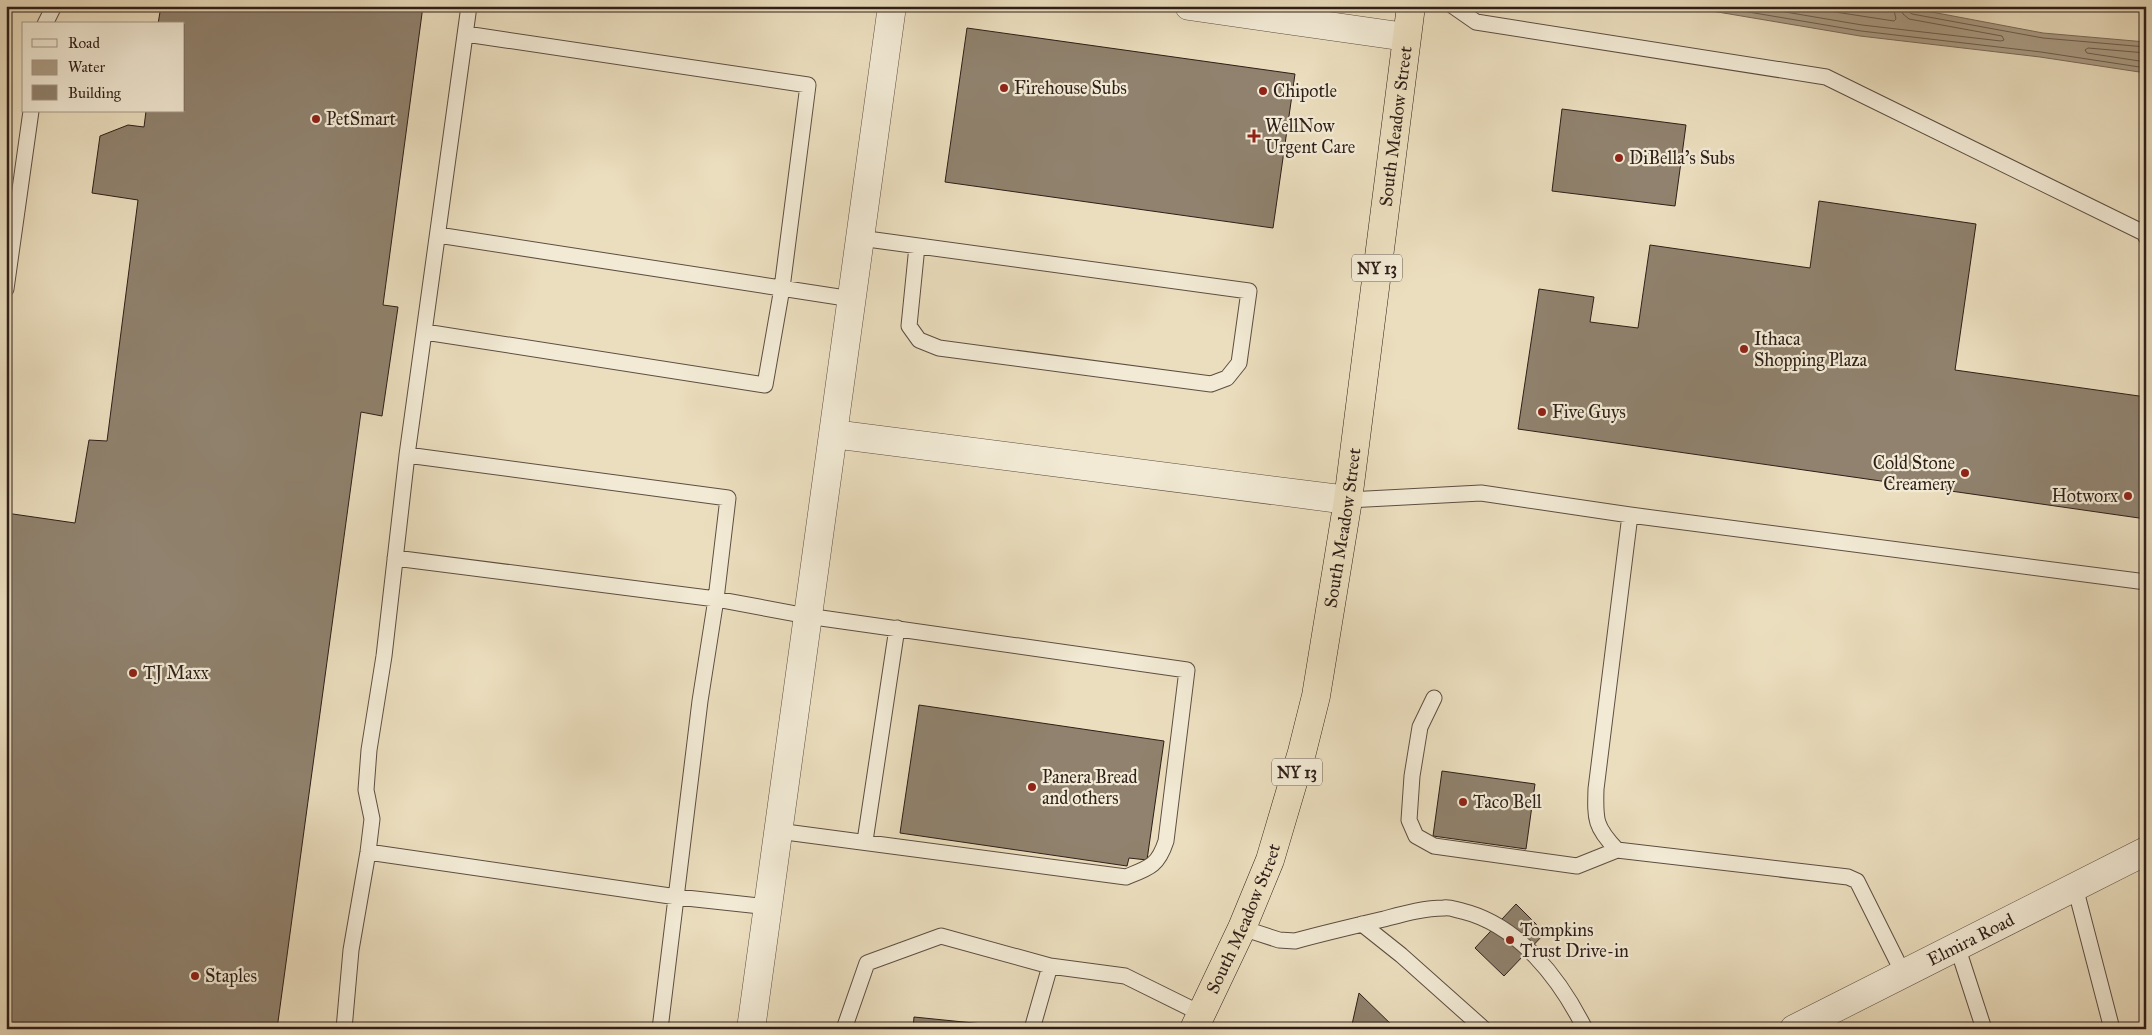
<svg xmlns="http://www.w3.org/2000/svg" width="2152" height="1035" font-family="'IM FELL Great Primer',serif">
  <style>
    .water { fill: #ab9d86; stroke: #796a5a }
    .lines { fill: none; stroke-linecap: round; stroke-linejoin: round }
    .shore { stroke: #6c5e4f; stroke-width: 1 }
    .building { fill: #90826e; stroke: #2e1e18 }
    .service-casing { stroke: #5d4e42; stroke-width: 17 }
    .minor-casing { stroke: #5d4e42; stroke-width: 29 }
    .tertiary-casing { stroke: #5d4e42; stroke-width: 29 }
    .trunk-casing { stroke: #2e1e18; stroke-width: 29 }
    .service { stroke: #f2ead5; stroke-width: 15 }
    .minor { stroke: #f2ead5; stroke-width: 28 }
    .tertiary { stroke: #f2ead5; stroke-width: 28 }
    .trunk { stroke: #ebdebe; stroke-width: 28 }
    .poi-dot { fill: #8f2418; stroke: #f2ead5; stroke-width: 2 }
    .labels { text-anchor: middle; stroke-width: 4.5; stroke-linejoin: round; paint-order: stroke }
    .shield { fill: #f2ead5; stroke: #695b51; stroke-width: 1 }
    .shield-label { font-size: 16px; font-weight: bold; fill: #2e1e18 }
    .poi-label { font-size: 18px; fill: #2e1e18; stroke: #f2ead5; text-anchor: start }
    .street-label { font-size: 18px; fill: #2e1e18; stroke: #f2ead5 }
  </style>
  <rect width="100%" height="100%" fill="#ebdebe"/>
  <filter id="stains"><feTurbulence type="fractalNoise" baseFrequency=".004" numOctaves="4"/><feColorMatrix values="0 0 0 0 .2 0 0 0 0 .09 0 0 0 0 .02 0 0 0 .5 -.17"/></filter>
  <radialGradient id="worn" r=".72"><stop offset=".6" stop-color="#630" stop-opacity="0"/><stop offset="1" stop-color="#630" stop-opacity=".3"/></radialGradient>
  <!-- water -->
  <path class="water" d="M1682,6h218l143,27 103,9v31l-106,-16 -180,-21z"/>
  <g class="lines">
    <!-- shore -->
    <path class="shore" d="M1713,6l148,25 180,21 105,16
      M1750,6l112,19 139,16 3,-1 -2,-4 -93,-17 -6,-5 -2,-8
      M1796,6l98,15 2,-2 -3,-13
      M1907,6l1,5 4,3 131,24 103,9
      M2146,53l-58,-5 -3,2 2,3 59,9"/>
  </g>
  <!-- building -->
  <path class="building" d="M161,6h262l-40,299 15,2 -16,109 -21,-4 -84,617h-271v-516l69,10 14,-83 18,1 31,-241 -46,-7 8,-57 28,-11 16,2 2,-16h38v-87h-26z
    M967,28l328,46 -22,154 -328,-46z
    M1562,109l124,16 -11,81 -123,-15z
    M1819,201l157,23 -21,146 191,27v122l-628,-90 21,-140 55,8 -4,25 48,6 12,-83 160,23z
    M919,705l245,36 -17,119 -18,-2 -2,8 -227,-33z
    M1442,771l93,13 -9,65 -93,-13z
    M1516,904l29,29 -41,43 -29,-28z
    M1359,993l37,36h-45z
    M914,1017l119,12h-120z"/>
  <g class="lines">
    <defs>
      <path id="service" d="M1453,6l23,16 350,55 318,156 2,4
        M45,24l9,-18
        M438,235l414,64
        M860,238l389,53 -10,72 -12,15 -16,6 -272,-36 -20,-8 -10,-14 8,-80
        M6,289l25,-178
        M425,332l340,53 17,-97 26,-203 -342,-51
        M407,455l321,43 -12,101 -16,102 -40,328
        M1348,500l133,-7 149,22 516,67
        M1630,515l-34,274c-1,31 -1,38 21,61l231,27 9,4 46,92
        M395,558l321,41 91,17 380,54 -21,171c-8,25 -17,27 -40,36l-348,-46
        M1434,698l-14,29 -8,49 -3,44 7,16 18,10 143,20 40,-16
        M865,841l32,-213
        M368,852l309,45 91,10
        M2075,887l37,142
        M1362,924l39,31 83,74
        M1242,928l37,12 16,1c29,-8 59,-15 89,-22 19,-5 40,-11 60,-11 6,-1 12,2 18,3 57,14 98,68 123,118
        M1957,946l27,83
        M344,1029l7,-79 17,-98 4,-33 -6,-29 3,-40 15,-94 23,-201 62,-449
        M844,1029l23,-66 74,-27 109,30
        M1032,1029l18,-63 75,10 77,38"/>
      <path id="minor" d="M1189,6l217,31
        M833,434l515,66
        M751,1029l141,-1023"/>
      <g id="tertiary">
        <path id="s1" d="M1794,1029l352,-178"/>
      </g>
      <g id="trunk">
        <path id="s2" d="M1194,1029l48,-101 28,-68 32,-108 14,-56 32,-196 63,-494"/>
      </g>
    </defs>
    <!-- service casing -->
    <use href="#service" class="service-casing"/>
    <!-- minor casing -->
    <use href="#minor" class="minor-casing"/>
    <!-- tertiary casing -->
    <use href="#tertiary" class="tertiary-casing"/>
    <!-- trunk casing -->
    <use href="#trunk" class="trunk-casing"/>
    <!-- service -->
    <use href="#service" class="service"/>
    <!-- minor -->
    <use href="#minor" class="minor"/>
    <!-- tertiary -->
    <use href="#tertiary" class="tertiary"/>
    <!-- trunk -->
    <use href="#trunk" class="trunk"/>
  </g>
  <!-- markers -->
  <g class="poi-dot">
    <circle cx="1004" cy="88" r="5"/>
    <circle cx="1263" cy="91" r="5"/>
    <circle cx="316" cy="119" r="5"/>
    <path d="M1251.5 128.5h5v5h5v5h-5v5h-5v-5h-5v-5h5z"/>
    <circle cx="1619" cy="158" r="5"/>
    <circle cx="1744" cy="349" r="5"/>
    <circle cx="1542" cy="412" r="5"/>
    <circle cx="1965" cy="473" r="5"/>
    <circle cx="2128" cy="496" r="5"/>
    <circle cx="133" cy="673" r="5"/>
    <circle cx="1032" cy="787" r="5"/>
    <circle cx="1463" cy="802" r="5"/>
    <circle cx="1510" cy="940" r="5"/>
    <circle cx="195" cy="976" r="5"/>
  </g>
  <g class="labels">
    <!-- shield labels -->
    <g class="shield">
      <rect x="1352" y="254.5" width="50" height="27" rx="4"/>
      <rect x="1272" y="758.5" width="50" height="27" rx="4"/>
    </g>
    <g class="shield-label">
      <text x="1377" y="274">NY 13</text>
      <text x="1297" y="778">NY 13</text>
    </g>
    <!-- poi labels -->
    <g class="poi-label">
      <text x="1014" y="94">Firehouse Subs</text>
      <text x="1273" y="97">Chipotle</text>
      <text x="326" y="125">PetSmart</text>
      <text x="1265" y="132">WellNow<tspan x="1265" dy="21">Urgent Care</tspan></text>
      <text x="1629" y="164">DiBella's Subs</text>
      <text x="1754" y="345">Ithaca<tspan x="1754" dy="21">Shopping Plaza</tspan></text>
      <text x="1552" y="418">Five Guys</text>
      <text x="1955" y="469" text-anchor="end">Cold Stone<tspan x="1955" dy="21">Creamery</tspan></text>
      <text x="2118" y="502" text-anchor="end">Hotworx</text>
      <text x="143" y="679">TJ Maxx</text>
      <text x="1042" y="783">Panera Bread<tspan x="1042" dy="21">and others</tspan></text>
      <text x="1473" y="808">Taco Bell</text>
      <text x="1520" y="936">Tompkins<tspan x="1520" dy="21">Trust Drive-in</tspan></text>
      <text x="205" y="982">Staples</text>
    </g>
    <!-- street labels -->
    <g class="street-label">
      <text dy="6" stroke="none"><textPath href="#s2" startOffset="931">South Meadow Street</textPath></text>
      <text dy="6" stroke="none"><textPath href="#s2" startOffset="526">South Meadow Street</textPath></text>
      <text dy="6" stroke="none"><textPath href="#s2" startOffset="121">South Meadow Street</textPath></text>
      <text dy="6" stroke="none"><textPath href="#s1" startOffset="198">Elmira Road</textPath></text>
    </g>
  </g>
  <!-- margin -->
  <rect width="2152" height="1035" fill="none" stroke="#ebdebe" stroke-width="25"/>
  <rect x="8" y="8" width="2137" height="1020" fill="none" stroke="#2e1e18" stroke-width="2.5"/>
  <rect x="12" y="12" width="2127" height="1010" fill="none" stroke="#2e1e18"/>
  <!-- legend -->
  <rect x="22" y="22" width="162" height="90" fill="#f2ead5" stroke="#a49889"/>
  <rect x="32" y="39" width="25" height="8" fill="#f2ead5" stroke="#a49889"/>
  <text x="68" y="48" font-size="15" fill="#2e1e18">Road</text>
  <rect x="32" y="60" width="25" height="15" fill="#ab9d86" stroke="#a49889"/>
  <text x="68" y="72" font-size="15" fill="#2e1e18">Water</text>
  <rect x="32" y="85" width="25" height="15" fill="#90826e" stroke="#a49889"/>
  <text x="68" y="98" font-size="15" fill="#2e1e18">Building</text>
  <rect width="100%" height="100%" filter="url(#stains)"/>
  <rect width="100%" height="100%" fill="url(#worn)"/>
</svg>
